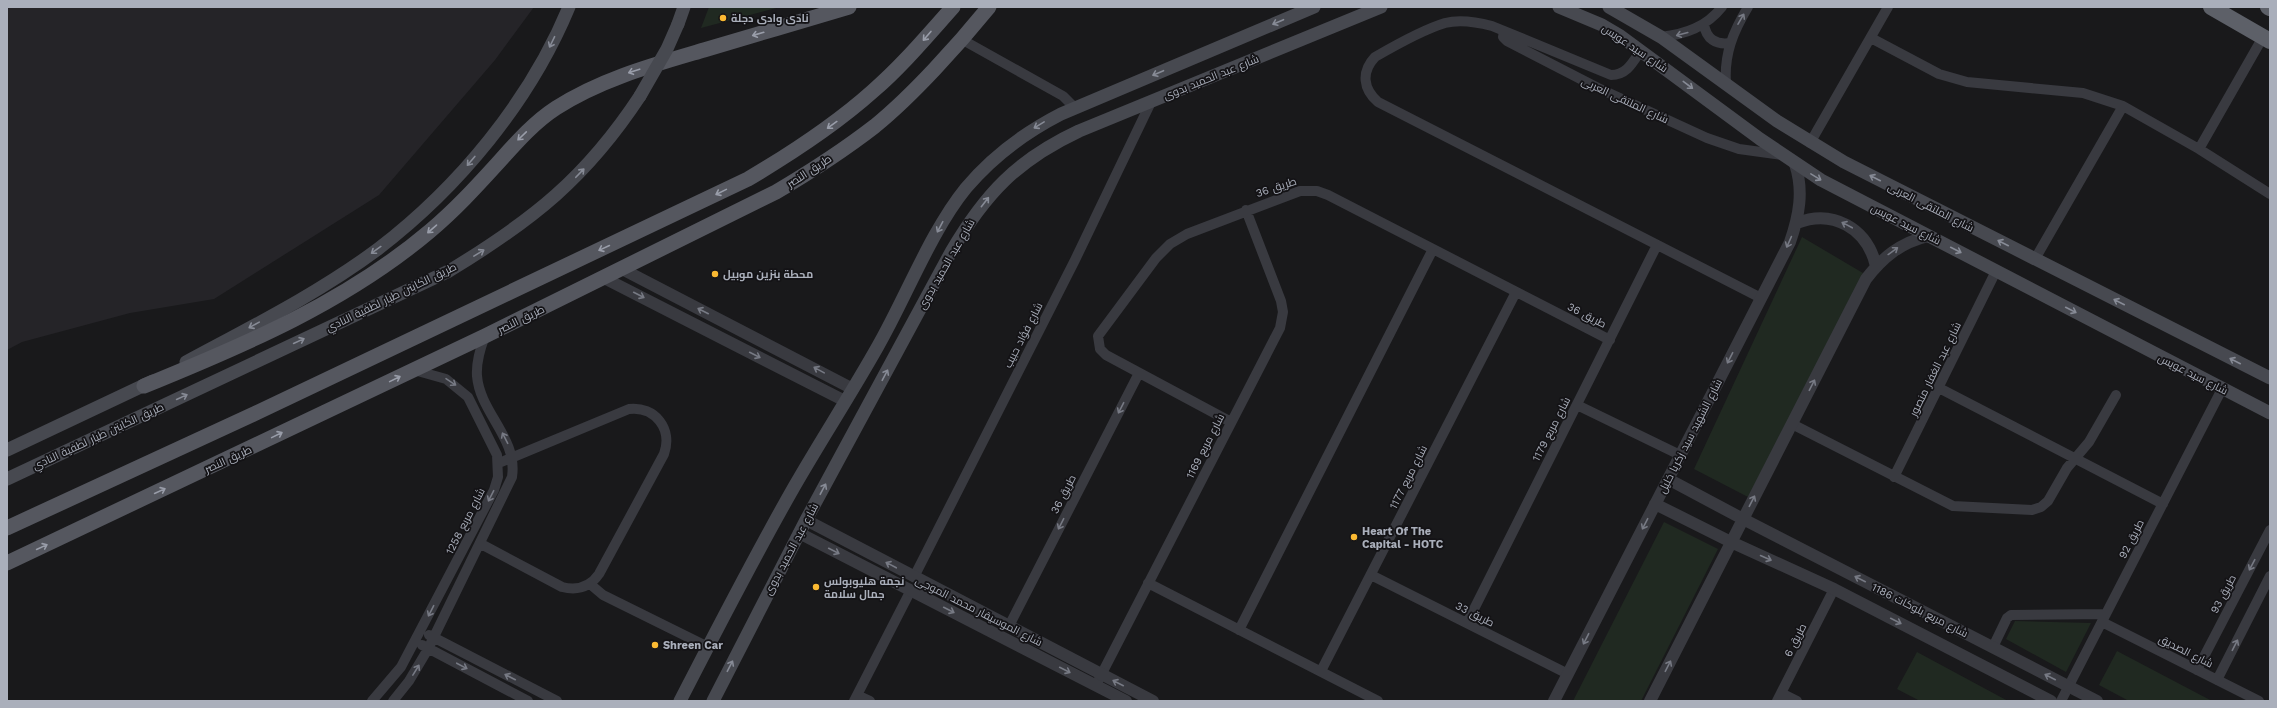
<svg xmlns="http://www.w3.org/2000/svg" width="2277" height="708" font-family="'Work Sans',Cairo,sans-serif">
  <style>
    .built { fill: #252428 }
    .green { fill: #202921 }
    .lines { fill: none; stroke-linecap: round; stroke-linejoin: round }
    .minor { stroke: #393a40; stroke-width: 10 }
    .tertiary { stroke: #393a40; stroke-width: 12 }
    .secondary { stroke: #474950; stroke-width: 13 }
    .primary { stroke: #55575f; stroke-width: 15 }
    .trunk { stroke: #5d6068; stroke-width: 16 }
    .secondary-bridge { stroke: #474950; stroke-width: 13 }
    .oneway { stroke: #777a84 }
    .oneway2 { stroke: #878b96 }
    .oneway3 { stroke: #999da9 }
    .poi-dot { fill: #fab932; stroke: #141316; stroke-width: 1.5 }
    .labels { text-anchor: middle; stroke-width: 3.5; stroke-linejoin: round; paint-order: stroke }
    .poi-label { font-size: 11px; font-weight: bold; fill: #aaafbb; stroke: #141316; text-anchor: start }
    .street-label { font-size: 11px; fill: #aaafbb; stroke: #141316 }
  </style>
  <rect width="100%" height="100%" fill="#19191b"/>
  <!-- built -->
  <path class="built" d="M7,7h527l-39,53 -116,135 -165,104 -84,14 -108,29 -15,8z"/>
  <!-- green -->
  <path class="green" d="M709,7h71l-79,21z
    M1802,237l66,39 -120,221 -54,-28z
    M1664,522l54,27 -77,152h-68z
    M2015,621l76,2 -25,49 -60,-33z
    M2117,651l95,50h-83l-30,-16z
    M1917,652l91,49h-88l-23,-12z"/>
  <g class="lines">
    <!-- minor -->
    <path class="minor" d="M1704,24c2,15 12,21 26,19
      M1504,31l-1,6 4,4 91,47 109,50 32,11 44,6
      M1661,37c25,-3 45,-10 61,-30
      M1871,38l68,36 28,8 116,11 40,13 76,43 71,45
      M961,39l102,57 12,12
      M1641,50c-8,12 -14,25 -30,25l-119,-49c-15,-4 -32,-7 -47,-3 -20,6 -51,23 -70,34 -14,15 -12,32 3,45l383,196
      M1726,83c-2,-29 7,-51 22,-76
      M1810,143l78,-136
      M2199,149l64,-112
      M2035,259l88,-153
      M1939,388l224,116
      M1577,405l103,50
      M1231,422l-125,-67 -6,-6 -2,-13 58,-78 14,-14 17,-10 113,-43h17l11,4 282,145
      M1792,424l161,82 79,4 9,-3 7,-6 19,-33 22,-26 27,-47
      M1894,477l102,-206
      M481,544l81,43c16,4 28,0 37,-13l65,-120c9,-25 -9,-48 -35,-45l-130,54
      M1371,575l197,99
      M914,577l161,-317 76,-158
      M1148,583l230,118
      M590,584l13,11 105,52
      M2102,622l157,79
      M1467,623l190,-378
      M1009,626l130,-253
      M1239,630l194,-381
      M429,635l128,66
      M422,645l106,56
      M1993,647l14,-29 4,-3 95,-1
      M2197,670l73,-140
      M1321,671l195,-379
      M2217,680l53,-104
      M1096,685l184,-357 3,-16 -2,-11 -35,-91
      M1781,693l16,8
      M857,695l13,6
      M372,701l29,-34 93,-177 4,-13 -1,-22 -29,-58 -22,-18 -32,-9
      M393,701l16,-20 19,-32 84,-172c6,-39 -32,-64 -35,-101 -1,-14 3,-27 8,-40
      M854,701l57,-111
      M1777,701l57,-112
      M2061,701l161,-312"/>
    <!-- tertiary -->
    <path class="tertiary" d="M1797,223c36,-14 70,5 79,43
      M622,269l231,120
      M604,278l241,123
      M1668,479l75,40 354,182
      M1655,504l76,38 103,47 217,112
      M806,520l347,181
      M799,533l327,168
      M1554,701l236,-459c9,-26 14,-51 5,-78
      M1650,701l216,-422c17,-22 34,-36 62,-43"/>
    <!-- secondary -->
    <path class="secondary" d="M1559,7l43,18 17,10 141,104 61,41 449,233
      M1609,7l52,30 116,84 67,41 426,216
      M678,24l6,-17
      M186,362c65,-35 133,-69 192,-113 81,-62 152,-148 191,-242
      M7,450l146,-69
      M7,479l442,-208c84,-51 137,-93 191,-175
      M680,701c37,-72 74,-144 114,-214 27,-47 57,-93 84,-141 28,-49 53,-115 88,-158 27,-32 58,-55 95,-74l253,-107
      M713,701l93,-181 145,-268c34,-58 66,-92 128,-121l302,-124"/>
    <!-- primary -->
    <path class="primary" d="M144,386c101,-41 202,-84 286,-155 25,-21 46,-44 67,-67 18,-20 36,-41 59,-56 45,-29 97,-43 148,-58 48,-14 97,-29 145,-43
      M7,528l249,-115 492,-234c44,-26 87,-54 125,-88 29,-25 54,-55 80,-84
      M7,563l478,-227 291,-144c34,-20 68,-42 99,-66 38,-31 83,-81 114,-119"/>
    <!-- trunk -->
    <path class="trunk" d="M2211,7l59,34
      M2268,7l2,1"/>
    <!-- secondary-bridge -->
    <path class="secondary-bridge" d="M640,96l27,-47 11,-25"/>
  </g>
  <!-- one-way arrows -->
  <defs><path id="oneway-shaft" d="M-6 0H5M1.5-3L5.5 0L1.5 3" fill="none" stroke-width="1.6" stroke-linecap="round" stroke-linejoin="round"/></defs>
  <g class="oneway">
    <use href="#oneway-shaft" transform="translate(1741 19) rotate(-60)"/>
    <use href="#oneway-shaft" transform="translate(1682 34) rotate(165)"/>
    <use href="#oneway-shaft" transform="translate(1847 225) rotate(-152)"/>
    <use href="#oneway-shaft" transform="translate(1789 242) rotate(114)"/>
    <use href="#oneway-shaft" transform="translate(1893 251) rotate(-36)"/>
    <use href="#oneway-shaft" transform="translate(639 295) rotate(27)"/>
    <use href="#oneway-shaft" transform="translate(703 311) rotate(-153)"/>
    <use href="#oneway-shaft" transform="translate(755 355) rotate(27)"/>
    <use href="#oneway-shaft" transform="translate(1730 358) rotate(117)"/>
    <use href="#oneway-shaft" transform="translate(819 370) rotate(-151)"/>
    <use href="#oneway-shaft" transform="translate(451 382) rotate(34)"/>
    <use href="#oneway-shaft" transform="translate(1812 385) rotate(-63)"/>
    <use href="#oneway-shaft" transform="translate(1121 408) rotate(117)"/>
    <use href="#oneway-shaft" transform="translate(505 438) rotate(-117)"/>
    <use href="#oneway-shaft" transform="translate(491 496) rotate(117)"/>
    <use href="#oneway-shaft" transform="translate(1752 501) rotate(-63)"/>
    <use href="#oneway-shaft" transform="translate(1061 524) rotate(117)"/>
    <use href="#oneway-shaft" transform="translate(1645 524) rotate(117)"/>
    <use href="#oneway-shaft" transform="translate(834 551) rotate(27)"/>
    <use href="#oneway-shaft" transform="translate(1766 558) rotate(24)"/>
    <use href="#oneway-shaft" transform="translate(891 565) rotate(-152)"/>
    <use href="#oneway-shaft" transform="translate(2252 565) rotate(118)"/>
    <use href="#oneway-shaft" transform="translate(1860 579) rotate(-153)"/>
    <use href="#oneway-shaft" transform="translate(949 610) rotate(27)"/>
    <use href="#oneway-shaft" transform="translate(431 611) rotate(117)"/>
    <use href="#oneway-shaft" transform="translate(1896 621) rotate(27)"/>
    <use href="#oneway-shaft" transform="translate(1586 639) rotate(117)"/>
    <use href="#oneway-shaft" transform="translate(2235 645) rotate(-63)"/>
    <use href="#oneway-shaft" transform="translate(462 666) rotate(28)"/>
    <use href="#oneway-shaft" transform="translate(1668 666) rotate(-63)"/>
    <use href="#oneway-shaft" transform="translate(416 670) rotate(-58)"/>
    <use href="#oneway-shaft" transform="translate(1065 670) rotate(27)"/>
    <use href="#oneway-shaft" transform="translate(510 677) rotate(-153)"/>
    <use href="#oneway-shaft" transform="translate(2050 677) rotate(-153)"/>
    <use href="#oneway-shaft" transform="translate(1118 683) rotate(-153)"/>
  </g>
  <g class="oneway2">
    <use href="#oneway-shaft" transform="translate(1278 22) rotate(157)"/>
    <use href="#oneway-shaft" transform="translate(552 42) rotate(116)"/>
    <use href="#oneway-shaft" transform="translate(1158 73) rotate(157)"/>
    <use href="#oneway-shaft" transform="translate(1688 85) rotate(37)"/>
    <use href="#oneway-shaft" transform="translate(1039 125) rotate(149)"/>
    <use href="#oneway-shaft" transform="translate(471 161) rotate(130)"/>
    <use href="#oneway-shaft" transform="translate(580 173) rotate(-46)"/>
    <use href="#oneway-shaft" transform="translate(1816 177) rotate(31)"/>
    <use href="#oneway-shaft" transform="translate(1875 178) rotate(-153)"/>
    <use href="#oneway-shaft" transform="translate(985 202) rotate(-52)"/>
    <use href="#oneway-shaft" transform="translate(940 227) rotate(118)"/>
    <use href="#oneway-shaft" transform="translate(2003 243) rotate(-153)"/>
    <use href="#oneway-shaft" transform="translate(376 250) rotate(144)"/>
    <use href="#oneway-shaft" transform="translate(1956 250) rotate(27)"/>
    <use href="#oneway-shaft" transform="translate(479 253) rotate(-31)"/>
    <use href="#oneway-shaft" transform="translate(2119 302) rotate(-153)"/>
    <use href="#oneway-shaft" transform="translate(2071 310) rotate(27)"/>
    <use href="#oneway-shaft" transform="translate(254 325) rotate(151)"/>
    <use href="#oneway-shaft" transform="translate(299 341) rotate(-25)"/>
    <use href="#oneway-shaft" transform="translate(2235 361) rotate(-153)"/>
    <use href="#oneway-shaft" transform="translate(885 375) rotate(-62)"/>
    <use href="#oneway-shaft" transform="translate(182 397) rotate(-25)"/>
    <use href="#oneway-shaft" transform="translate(823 489) rotate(-62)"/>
    <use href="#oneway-shaft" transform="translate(730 666) rotate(-63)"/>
  </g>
  <g class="oneway3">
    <use href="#oneway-shaft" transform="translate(758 34) rotate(164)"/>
    <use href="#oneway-shaft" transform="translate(927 36) rotate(131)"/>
    <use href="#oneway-shaft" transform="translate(634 71) rotate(162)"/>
    <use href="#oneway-shaft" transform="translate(832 125) rotate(144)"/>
    <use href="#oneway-shaft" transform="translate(522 136) rotate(136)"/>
    <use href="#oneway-shaft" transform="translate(721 192) rotate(154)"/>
    <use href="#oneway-shaft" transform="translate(432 229) rotate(139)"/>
    <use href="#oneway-shaft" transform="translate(604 248) rotate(155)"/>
    <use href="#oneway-shaft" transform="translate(395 379) rotate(-26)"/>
    <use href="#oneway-shaft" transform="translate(277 435) rotate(-26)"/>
    <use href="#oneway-shaft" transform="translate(160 491) rotate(-25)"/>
    <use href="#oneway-shaft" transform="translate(42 547) rotate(-25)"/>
  </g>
  <!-- markers -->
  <g class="poi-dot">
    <circle cx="723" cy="18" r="4"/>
    <circle cx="715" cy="274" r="4"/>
    <circle cx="1354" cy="537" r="4"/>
    <circle cx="816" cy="587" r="4"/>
    <circle cx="655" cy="645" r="4"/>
  </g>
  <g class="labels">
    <!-- poi labels -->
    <g class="poi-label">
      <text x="731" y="22">نادى وادى دجلة</text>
      <text x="723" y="278">محطة بنزين موبيل</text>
      <text x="1362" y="535">Heart Of The<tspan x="1362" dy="13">Capital - HOTC</tspan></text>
      <text x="824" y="585">نجمة هليوبولس<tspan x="824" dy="13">جمال سلامة</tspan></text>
      <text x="663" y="649">Shreen Car</text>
    </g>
    <!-- street labels -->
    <g class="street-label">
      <text transform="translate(1635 48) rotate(34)" y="4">شارع سيد عويس</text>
      <text transform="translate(1211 77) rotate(-22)" y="4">شارع عبد الحميد بدوى</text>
      <text transform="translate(1625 100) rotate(25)" y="4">شارع الملتقى العربى</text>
      <text transform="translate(809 171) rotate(-33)" y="4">طريق النصر</text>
      <text transform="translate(1276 187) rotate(-18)" y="4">طريق 36</text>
      <text transform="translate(1931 207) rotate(27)" y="4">شارع الملتقى العربى</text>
      <text transform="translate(1906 224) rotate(27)" y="4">شارع سيد عويس</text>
      <text transform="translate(946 264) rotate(-60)" y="4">شارع عبد الحميد بدوى</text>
      <text transform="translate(391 297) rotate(-26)" y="4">طريق الكابتن طيار لطفية النادي</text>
      <text transform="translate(1587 315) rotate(27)" y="4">طريق 36</text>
      <text transform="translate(521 319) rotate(-26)" y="4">طريق النصر</text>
      <text transform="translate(1023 335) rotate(-63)" y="4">شارع فؤاد حبيب</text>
      <text transform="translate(1935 369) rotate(-64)" y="4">شارع عبد الغفار منصور</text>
      <text transform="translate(2193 374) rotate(27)" y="4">شارع سيد عويس</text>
      <text transform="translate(1551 429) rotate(-63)" y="4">شارع مربع 1179</text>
      <text transform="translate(98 436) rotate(-25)" y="4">طريق الكابتن طيار لطفية النادي</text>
      <text transform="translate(1690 436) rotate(-63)" y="4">شارع الشهيد سيد زكريا خليل</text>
      <text transform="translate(1205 446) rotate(-63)" y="4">شارع مربع 1169</text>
      <text transform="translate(228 459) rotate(-25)" y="4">طريق النصر</text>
      <text transform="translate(1408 477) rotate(-63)" y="4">شارع مربع 1177</text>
      <text transform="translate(1063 494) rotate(-63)" y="4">طريق 36</text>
      <text transform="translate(465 521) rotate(-63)" y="4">شارع مربع 1258</text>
      <text transform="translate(2131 539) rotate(-63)" y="4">طريق 92</text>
      <text transform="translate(791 549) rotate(-62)" y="4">شارع عبد الحميد بدوى</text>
      <text transform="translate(2223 594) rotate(-62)" y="4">طريق 93</text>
      <text transform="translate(1920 610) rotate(27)" y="4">شارع مربع بلوكات 1186</text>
      <text transform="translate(979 611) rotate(27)" y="4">شارع الموسيقار محمد الموجى</text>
      <text transform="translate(1475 614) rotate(27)" y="4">طريق 33</text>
      <text transform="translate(1795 640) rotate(-63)" y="4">طريق 6</text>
      <text transform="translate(2186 651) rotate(27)" y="4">شارع الصديق</text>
    </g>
  </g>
  <!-- border -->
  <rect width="2277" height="708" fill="none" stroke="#aaafbb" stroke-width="16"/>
</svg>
